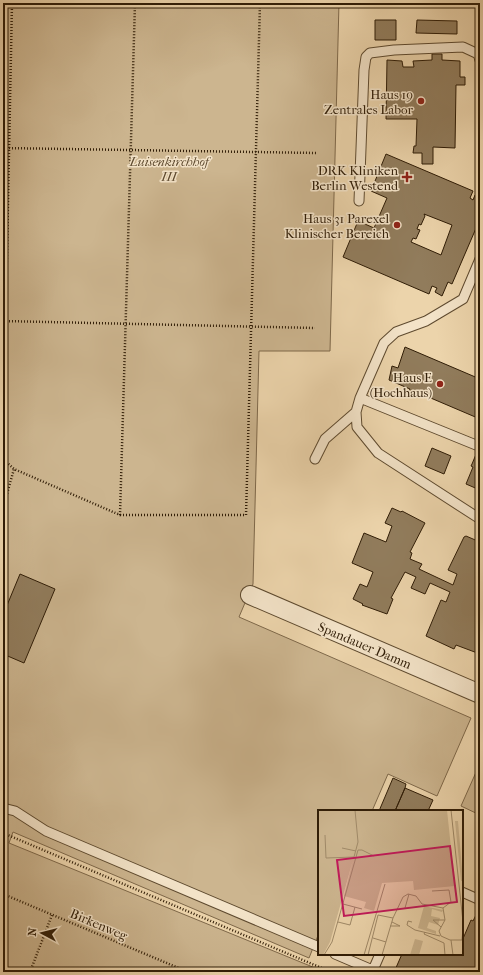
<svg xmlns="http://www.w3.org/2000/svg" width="483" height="975" font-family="'IM FELL French Canon',serif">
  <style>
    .green { fill: #ccb58f; stroke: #7e684a }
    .building { fill: #917c5c; stroke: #2f1c06; fill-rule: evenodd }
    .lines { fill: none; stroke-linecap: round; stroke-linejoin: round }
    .lane-casing { stroke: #5e4a2f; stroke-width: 11 }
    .street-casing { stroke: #5e4a2f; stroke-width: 20 }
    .path { stroke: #2f1c06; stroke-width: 2.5; stroke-dasharray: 1 2; stroke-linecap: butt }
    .lane { stroke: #f3e3c8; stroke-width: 9 }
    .street { stroke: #f3e3c8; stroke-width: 18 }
    .poi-dot { fill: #8f2418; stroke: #f3e3c8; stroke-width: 1.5 }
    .labels { text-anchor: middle; stroke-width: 3; stroke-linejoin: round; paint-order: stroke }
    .poi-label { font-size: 13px; fill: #2f1c06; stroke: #f3e3c8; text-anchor: end }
    .park-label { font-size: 13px; font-style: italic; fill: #5e4a2f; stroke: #f3e3c8 }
    .street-label { font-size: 13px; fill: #2f1c06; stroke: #f3e3c8 }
    .inset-road { fill: none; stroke: #a08a69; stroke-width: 1 }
    .view { fill: #c2185b; fill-opacity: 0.15; stroke: #c2185b; stroke-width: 2 }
    .inset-edge { fill: none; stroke: #2f1c06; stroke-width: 2 }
  </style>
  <rect width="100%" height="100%" fill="#ecd4ab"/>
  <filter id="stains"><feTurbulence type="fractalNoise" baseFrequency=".005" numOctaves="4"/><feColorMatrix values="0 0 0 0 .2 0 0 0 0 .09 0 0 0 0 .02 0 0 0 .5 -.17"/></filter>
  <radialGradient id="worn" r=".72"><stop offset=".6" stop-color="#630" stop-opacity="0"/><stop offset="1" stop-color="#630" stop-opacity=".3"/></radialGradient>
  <!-- green -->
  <path class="green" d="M3,3h336l-9,348h-71l-6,233 -14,33 232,101 -34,78 -49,-22 -16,37h-53v122l-10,25 -296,-126 -4,11 316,129h-322z
    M477,770l3,1v44l-19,-9z"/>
  <!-- building -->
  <path class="building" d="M375,20h21v20h-21z
    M417,20l40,1v13l-41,-1z
    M432,54h10v6l18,1v16h5v8h-9l-1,63 -22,-1v17h-11v-11h-9l1,-7h2l1,-27h-31l1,-59 15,1 1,6h11l-1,-6 19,-1z
    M386,154l87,37 -3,7 3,2 2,-5 5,2 -2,15 2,1v6l-28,65 -4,-2 -6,14 -7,-4 2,-4 -5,-2 -3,8 -86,-37 15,-36 16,7 13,-30 -16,-7zM424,214l28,11 -11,30 -30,-13 2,-4 3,1 4,-9 -3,-1 2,-5 2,1 4,-9z
    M405,347l75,32v40l-61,-26 -1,4 -10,-4 2,-4 -21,-9 3,-14 6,2z
    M432,448l19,8 -7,18 -19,-8z
    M480,450v40l-14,-6 7,-17 -2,-1 1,-2 5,-12 2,1z
    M392,508l9,4 1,-1 23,12 -15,29 2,1 -2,6 12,5 -3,5 34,16 4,-11 -9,-4 16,-33 2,-1 14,6v112l-24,-9 -2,4 -28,-13 15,-36 5,2 4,-10 -20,-9 -5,11 -14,-6 5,-11 -11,-5 -14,26 2,1 -6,15 -25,-9 1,-1 -10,-5 7,-15 7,3 6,-15 -21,-9 12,-30 22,9 6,-16 -7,-3z
    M20,574l35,15 -31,74 -21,-9v-39z
    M393,778l13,6 -1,4 -10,23h-16z
    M405,788l28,12 -5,11h-33z
    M476,915l4,2v55h-81l-4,-2 7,-16h60v-13l9,-21 2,1z"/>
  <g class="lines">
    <defs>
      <path id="lane" d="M359,201l5,-131 2,-13 4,-4 24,-3 69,-3 15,7 2,6
        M480,259l-17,40 -37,22 -30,11 -12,11 -24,55 -4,14 1,15 21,26 102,66
        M360,398l116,47
        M315,459l10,-20 31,-27
        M3,808l12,3 31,20 273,116
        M462,892l18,8
        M335,954l42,18
        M373,970l7,-16"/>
      <path id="street" d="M250,595l230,99"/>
    </defs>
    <!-- lane casing -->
    <use href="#lane" class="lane-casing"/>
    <!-- street casing -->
    <use href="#street" class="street-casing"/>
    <!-- path -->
    <path class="path" d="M161,3l99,3
      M3,148l314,5
      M3,321l312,7
      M3,451l9,-448
      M3,454l1,6 10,9 106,46 15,-512
      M3,508l11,-39
      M120,515h126l14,-512
      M3,833l328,139
      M3,894l185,78
      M30,972l22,-57"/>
    <!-- lane -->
    <use href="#lane" class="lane"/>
    <!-- street -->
    <use href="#street" class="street"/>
  </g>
  <!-- markers -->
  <g class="poi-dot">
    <circle cx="421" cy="101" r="4"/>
    <path d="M405 171h4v4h4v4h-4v4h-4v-4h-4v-4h4z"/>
    <circle cx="397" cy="225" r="4"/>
    <circle cx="440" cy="384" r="4"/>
  </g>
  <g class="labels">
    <!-- poi labels -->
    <g class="poi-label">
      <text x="413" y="99">Haus 19<tspan x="413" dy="15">Zentrales Labor</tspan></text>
      <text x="398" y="175">DRK Kliniken<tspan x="398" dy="15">Berlin Westend</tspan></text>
      <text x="389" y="223">Haus 31 Parexel<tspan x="389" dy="15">Klinischer Bereich</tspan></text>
      <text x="432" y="382">Haus E<tspan x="432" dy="15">(Hochhaus)</tspan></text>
    </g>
    <!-- park labels -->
    <g class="park-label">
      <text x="169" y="166">Luisenkirchhof<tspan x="169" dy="15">III</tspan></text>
    </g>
    <!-- street labels -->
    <g class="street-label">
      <text transform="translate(365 645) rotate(23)" y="5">Spandauer Damm</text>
      <text transform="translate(99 924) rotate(23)" y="5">Birkenweg</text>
    </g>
  </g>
  <!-- overview -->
  <g transform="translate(318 810)">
    <rect width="145" height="145" fill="#ecd4ab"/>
    <path d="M0,0h129l8,76 -41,4 -1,-9 -31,2 -8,28 -10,-3 2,-6 -22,-6 9,-36 -23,82 -7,13h-5zM137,11h3l5,60h-2zM106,96l19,4 -1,2 -10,-3 -1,7 9,2 -2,7 -9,-3 -2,6 9,3v3l-18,-6zM97,129l8,2 -4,14h-9z" fill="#ccb58f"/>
    <path class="inset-road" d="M133,0l12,112M7,25l1,23 28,-1 4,-15 -3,-32M24,38l14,3M114,81l17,-1 2,12 -8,6M25,94l19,5M87,98l4,-14M20,112l12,3 5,-18M94,112l-4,-1 -1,4 8,5 25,6M72,116h10l-8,-4M123,117l-8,-7h12M107,122l-1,2 20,9 1,12M55,128l13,4M133,130l2,15M144,130l1,-12M6,145l8,-13 26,-92h4l12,6M46,145l21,-71M50,145l10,-40 15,3M64,145l11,-37 10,-21 5,-3 8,2 6,8 21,4 2,12 -6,11 2,5 9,4h13"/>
    <path class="view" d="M132,36l7,56 -113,14 -7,-56z"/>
    <rect width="145" height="145" class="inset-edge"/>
  </g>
  <!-- margin -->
  <rect width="483" height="975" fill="none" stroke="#ecd4ab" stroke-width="16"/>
  <rect x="4" y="4" width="475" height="967" fill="none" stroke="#2f1c06" stroke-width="2"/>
  <rect x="8" y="8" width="467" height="959" fill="none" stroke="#2f1c06"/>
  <!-- north arrow -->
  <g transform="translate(42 933) rotate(277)" stroke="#f3e3c8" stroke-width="3" paint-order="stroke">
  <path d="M0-3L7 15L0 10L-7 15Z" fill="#2f1c06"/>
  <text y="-6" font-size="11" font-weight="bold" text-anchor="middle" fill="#2f1c06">N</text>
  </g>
  <rect width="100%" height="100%" filter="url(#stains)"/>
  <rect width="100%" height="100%" fill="url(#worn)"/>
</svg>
